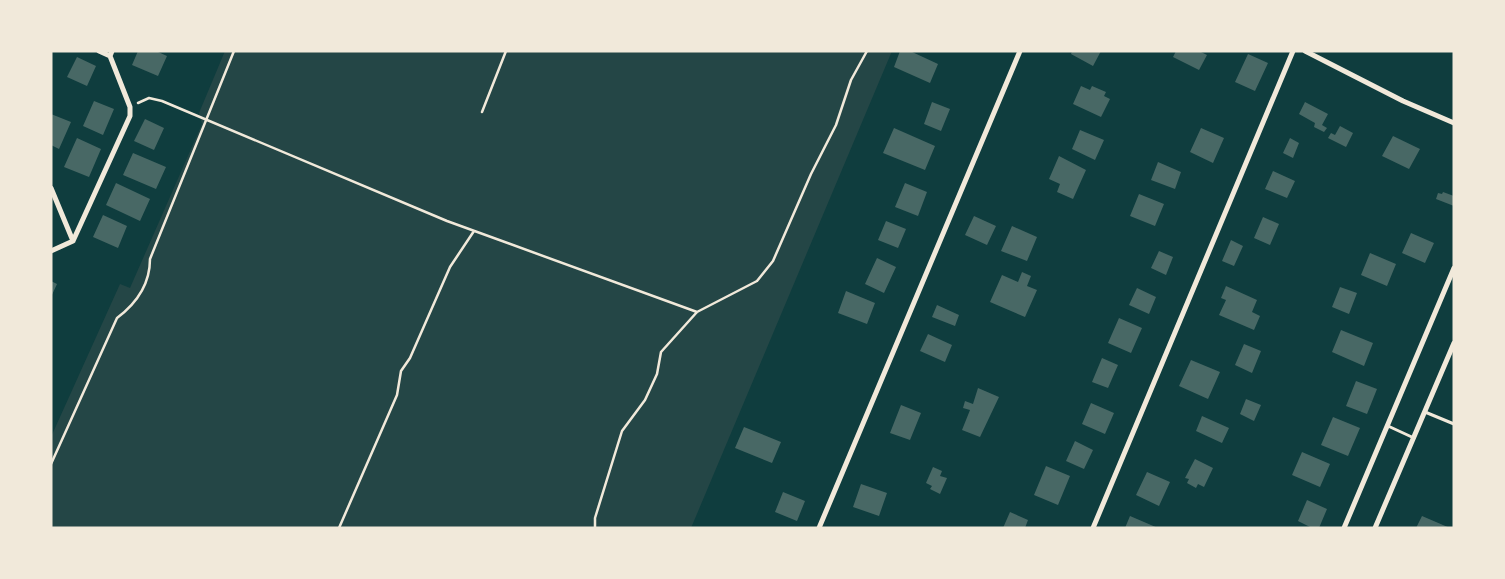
<svg xmlns="http://www.w3.org/2000/svg" width="1505" height="579" font-family="Lora,serif">
  <style>
    .green { fill: #244646 }
    .building { fill: #486865 }
    .lines { fill: none; stroke-linecap: round; stroke-linejoin: round }
    .path { stroke: #f1e9da; stroke-width: 2.5 }
    .service { stroke: #f1e9da; stroke-width: 3 }
    .minor { stroke: #f1e9da; stroke-width: 5 }
  </style>
  <rect width="100%" height="100%" fill="#0f3d3e"/>
  <!-- green -->
  <path class="green" d="M225,51h667l-201,477h-640v-91l69,-153 10,4 72,-164 -3,-11z"/>
  <!-- building -->
  <path class="building" d="M138,51h18l11,5 -9,20 -26,-11z
    M900,51h10l28,13 -8,19 -36,-16z
    M1072,51h29l-8,15 -22,-12z
    M1176,51h23l8,4 -8,15 -26,-13z
    M1248,54l20,9 -13,28 -20,-9z
    M77,57l19,9 -9,20 -20,-9z
    M1081,86l9,4 2,-4 14,6 -2,4 6,3 -9,18 -28,-13z
    M94,101l20,8 -11,26 -20,-9z
    M932,102l18,7 -9,22 -17,-7z
    M1305,102l23,12 -6,11 5,3 -3,4 -10,-5 1,-4 -16,-9z
    M51,114l20,8 -12,27 -8,-4z
    M145,119l19,9 -10,22 -20,-9z
    M1340,126l13,7 -7,14 -18,-9 3,-5 4,2z
    M894,128l41,18 -10,24 -42,-17z
    M1201,128l23,10 -11,25 -23,-11z
    M1080,130l24,10 -9,20 -23,-11z
    M1393,136l27,13 -11,20 -27,-13z
    M77,138l24,11 -12,28 -25,-10z
    M1290,138l9,5 -6,15 -10,-5z
    M133,153l33,14 -10,22 -33,-14z
    M1059,156l27,14 -13,29 -16,-7 3,-8 -11,-5z
    M1158,162l23,10 -6,17 -24,-9z
    M1273,171l22,10 -8,17 -22,-9z
    M116,183l34,16 -10,22 -34,-16z
    M905,183l22,9 -9,24 -23,-9z
    M1443,192l11,4v10l-18,-7 2,-6 4,1z
    M1139,194l25,10 -9,22 -25,-10z
    M103,215l24,11 -9,22 -25,-11z
    M974,216l22,10 -9,19 -22,-10z
    M1263,217l16,7 -9,21 -16,-7z
    M886,221l20,8 -8,19 -20,-8z
    M1012,226l25,11 -10,24 -26,-10z
    M1411,233l23,10 -9,20 -23,-10z
    M1231,240l12,6 -9,20 -12,-5z
    M1159,251l14,6 -7,18 -15,-7z
    M1370,253l26,11 -9,22 -26,-11z
    M877,258l19,9 -12,26 -19,-9z
    M1022,272l9,4 -4,10 10,4 -12,27 -35,-15 12,-27 16,7z
    M51,281l6,3 -6,13z
    M1226,286l31,14 -5,12 8,4 -6,14 -35,-15 7,-15 -5,-2z
    M1340,287l17,6 -8,21 -17,-7z
    M1137,288l19,9 -7,17 -20,-9z
    M846,291l29,12 -8,21 -29,-11z
    M937,305l22,10 -4,11 -23,-9z
    M1119,318l23,10 -11,25 -23,-10z
    M1341,330l32,13 -9,23 -32,-14z
    M928,334l24,11 -7,17 -25,-11z
    M1244,344l17,7 -9,22 -17,-8z
    M1102,358l16,7 -10,23 -16,-6z
    M1191,360l29,12 -12,27 -29,-13z
    M1356,381l21,8 -10,25 -21,-8z
    M978,388l21,9 -19,40 -18,-7 8,-20 -7,-2 2,-7 8,3z
    M1246,399l15,6 -7,16 -14,-7z
    M1091,403l23,10 -9,21 -23,-10z
    M901,405l20,8 -11,27 -20,-7z
    M1202,416l27,12 -7,15 -26,-12z
    M1333,417l27,11 -12,28 -27,-11z
    M744,427l37,15 -9,21 -37,-15z
    M1075,441l18,9 -9,19 -18,-8z
    M1302,452l28,12 -10,23 -28,-12z
    M1195,459l18,9 -9,19 -6,-3 -2,4 -9,-5 2,-4 -4,-1z
    M1046,466l24,10 -12,29 -24,-10z
    M933,467l9,4 -2,5 7,2 -7,16 -10,-5 2,-3 -6,-3z
    M1147,472l23,10 -11,24 -23,-11z
    M861,484l26,9 -8,23 -26,-9z
    M783,492l22,9 -8,20 -22,-9z
    M1307,500l20,9 -8,19h-7l-14,-7z
    M1010,512l18,8 -3,8h-22z
    M1130,516l28,12h-33z
    M1422,516l28,12h-34z"/>
  <g class="lines">
    <!-- path -->
    <path class="path" d="M138,103l11,-5 13,3 285,120 250,91
      M482,112l24,-61
      M51,464l66,-146c20,-15 33,-33 33,-59l84,-208
      M339,528l58,-133 4,-24 9,-13 40,-91 24,-36
      M595,528v-10l27,-87 23,-31 12,-26 4,-22 36,-40 60,-31 16,-20 38,-87 25,-49 15,-45 16,-29"/>
    <!-- service -->
    <path class="service" d="M1425,412l29,12
      M1388,426l26,12"/>
    <!-- minor -->
    <path class="minor" d="M99,51l11,5
      M1305,51l98,50 51,22
      M51,188l22,53
      M51,251l22,-10 57,-125v-9l-20,-51 2,-5
      M819,528l201,-477
      M1093,528l200,-477
      M1344,528l110,-260
      M1375,528l79,-185"/>
  </g>
  <!-- border -->
  <rect width="1505" height="579" fill="none" stroke="#f1e9da" stroke-width="105"/>
</svg>
